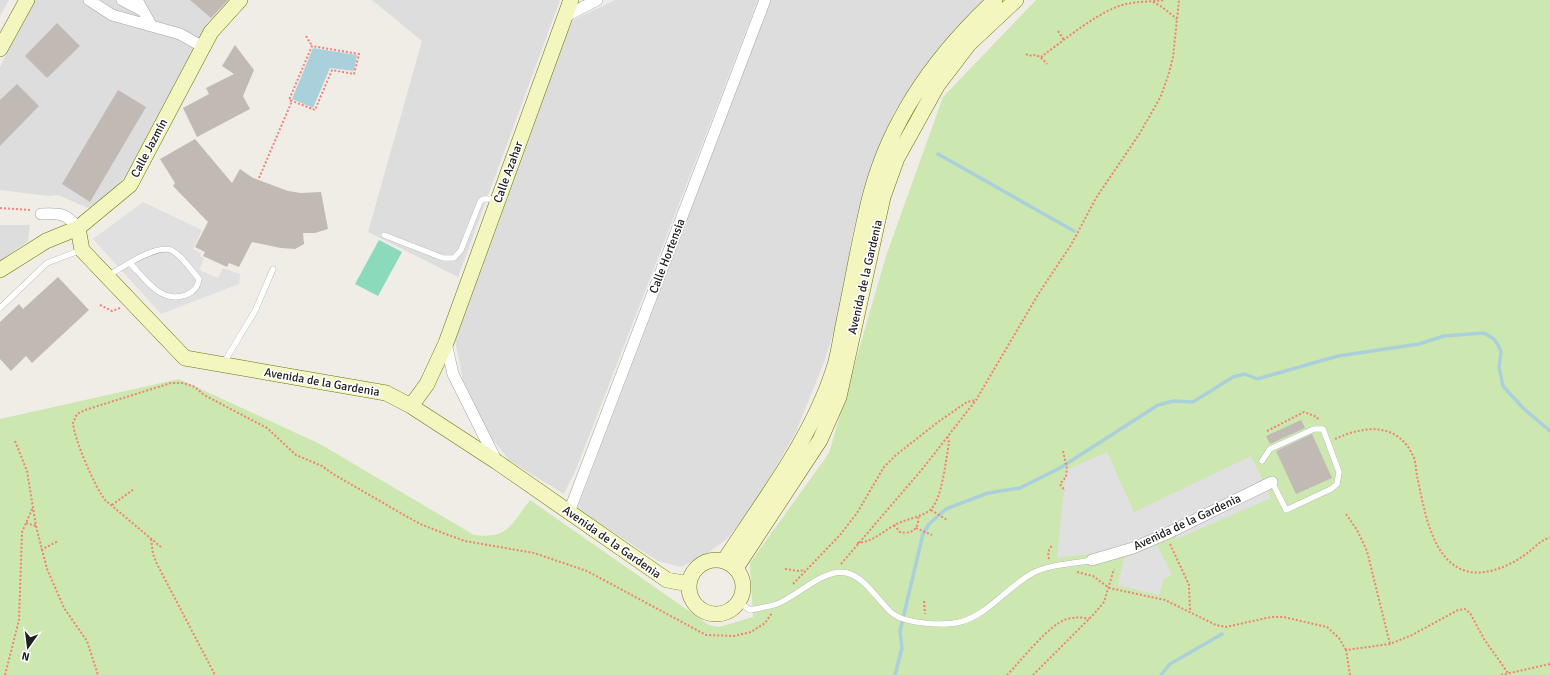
<svg xmlns="http://www.w3.org/2000/svg" width="1550" height="675" font-family="Signika,sans-serif">
  <style>
    .residential { fill: #dedddd }
    .grass { fill: #cce7b0 }
    .pitch { fill: #8adabb }
    .parking { fill: #e0e0e0 }
    .water { fill: #aad0db }
    .lines { fill: none; stroke-linecap: round; stroke-linejoin: round }
    .stream { stroke: #aad0db; stroke-width: 3.5 }
    .building { fill: #c1b9b4 }
    .lane-casing { stroke: #a4a4a4; stroke-width: 6 }
    .street-casing { stroke: #a4a4a4; stroke-width: 12 }
    .secondary-casing { stroke: #69730b; stroke-width: 16 }
    .path { stroke: #f28276; stroke-width: 2; stroke-dasharray: 2 2; stroke-linecap: butt }
    .lane { stroke: #fff; stroke-width: 5.5 }
    .street { stroke: #fff; stroke-width: 11 }
    .secondary { stroke: #f4f6bf; stroke-width: 15 }
    .labels { text-anchor: middle; stroke-width: 3.5; stroke-linejoin: round; paint-order: stroke }
    .street-label { font-size: 12px; fill: #202020; stroke: #fff }
  </style>
  <rect width="100%" height="100%" fill="#f0ede7"/>
  <!-- residential -->
  <path class="residential" d="M0,0h9l-9,16z
    M33,0h197l-18,21 -26,41 -59,112 -18,21 -21,13 -30,-13 -10,1 -48,-6v-123z
    M372,0h188l-102,277 -90,-45 54,-191z
    M615,0h143l-126,325 -55,142 -13,27 -54,-33 -21,-26 -26,-55 -8,-40 100,-279 18,-41z
    M771,0h216l-46,45 -47,67 -21,51 -21,73 -10,66 -17,58 -30,74 -43,73 -25,32 -25,18 -21,10 -23,-6 -81,-52z
    M0,225h30l-2,16 -28,20z"/>
  <!-- grass -->
  <path class="grass" d="M1036,0h514v675h-1550v-256l179,-40 141,65 154,91c34,4 37,-10 56,-35l179,125 10,2 34,-10 -3,-54 79,-110 57,-197 57,-159z"/>
  <!-- pitch -->
  <path class="pitch" d="M379,240l23,12 -24,44 -23,-12z"/>
  <!-- parking -->
  <path class="parking" d="M143,202l59,28 -9,19 8,4 -1,3 4,3 -5,11 19,8 5,-10 17,6 -1,10 -78,30 -68,-75z
    M1107,452l27,60 117,-56 20,42 -94,41 -5,-11 -37,15 -46,11 -32,4 9,-88z
    M1157,545l15,30 -8,4 -5,16 -41,-10 6,-27z"/>
  <!-- water -->
  <path class="water" d="M313,48l44,7 -3,16 -24,-3 -17,40 -21,-9z"/>
  <g class="lines">
    <!-- stream -->
    <path class="stream" d="M938,154l136,77
      M895,675l7,-27 -2,-17 23,-97 6,-10 17,-15 42,-16 32,-5 40,-20 98,-63 16,-4 19,1 40,-25 12,-3 12,5 81,-23 81,-12 25,-8 40,-3 10,6 4,6 3,7 -2,15 4,19 20,22 27,23
      M1161,675l9,-11 52,-30"/>
  </g>
  <!-- building -->
  <path class="building" d="M190,0h38l-17,18z
    M57,23l23,23 -33,32 -22,-22z
    M235,45l19,25 -11,26 7,13 -53,28 -14,-29 26,-14 -3,-6 28,-14 -12,-8z
    M17,84l22,22 -39,40v-46z
    M118,90l28,17 -56,95 -28,-18z
    M195,139l37,44 8,-14 13,9 35,13 13,2 20,-1 7,37 -13,4h-12l1,11 -9,5 -14,-1 -29,-6 -13,25 -10,-4 -2,4 -24,-11 2,-4 -10,-5 13,-25 -35,-36 2,-3 -15,-24z
    M58,277l31,33 -57,53 -6,-7 -15,15 -11,-12v-37l19,-18 4,5z
    M1301,420l4,8 -35,16 -4,-8z
    M1312,434l20,44 -36,16 -20,-43z"/>
  <g class="lines">
    <defs>
      <path id="lane" d="M384,235l59,23h11l7,-8 19,-48 3,-3h15
        M108,276c13,-8 51,-34 65,-25 10,6 18,19 26,28 -1,8 -5,13 -13,16 -25,9 -40,-15 -56,-32
        M0,308l47,-45 34,-13
        M223,364l32,-53 18,-42
        M1262,461l8,-12 44,-20h9l16,43 -2,12 -6,5 -45,21 -14,-28
        M739,602l11,8c9,-2 18,-3 27,-6 21,-8 48,-37 70,-31 19,5 31,28 45,40 13,11 52,13 68,9 28,-7 48,-36 73,-49 18,-9 40,-9 59,-13"/>
      <path id="street" d="M89,0l23,15 68,19 23,13
        M122,0l19,10
        M137,0l14,25
        M564,17l33,-17
        M41,214c19,-1 25,-1 37,14
        M446,343l7,31 44,88
        M569,512l196,-512
        M1092,560l41,-12 33,-14 106,-52"/>
      <path id="secondary" d="M0,49l27,-49
        M78,228l4,22 103,108 201,35 25,13 86,56 170,118 22,4
        M0,270l46,-29 32,-13 52,-43 81,-153 29,-32
        M411,406l16,-22 19,-41 125,-343
        M689 587a27 27 0 1 1 54 0a27 27 0 1 1-54 0Z
        M724,561c40,-62 89,-124 111,-196 4,-14 6,-30 9,-44 9,-42 16,-86 27,-128 20,-75 67,-140 124,-193
        M736,568l84,-128 19,-43 44,-200 14,-39 40,-72 32,-42 47,-44"/>
    </defs>
    <!-- lane casing -->
    <use href="#lane" class="lane-casing"/>
    <!-- street casing -->
    <use href="#street" class="street-casing"/>
    <!-- secondary casing -->
    <use href="#secondary" class="secondary-casing"/>
    <!-- path -->
    <path class="path" d="M1153,2l9,5 15,12
      M1058,31l6,9
      M306,36l6,10
      M1026,54l3,2c8,-3 13,2 18,8
      M1041,57c22,-16 53,-42 78,-51 15,-5 31,-4 46,-6
      M259,178l33,-77 -3,-1 23,-54 47,8 -5,20 -22,-4 -17,40 -23,-9
      M0,208l31,2
      M100,305l12,6 8,-3
      M1267,431l37,-19 13,5 2,4
      M1335,439c30,-14 64,-17 79,19 2,6 2,12 3,18 7,31 14,85 49,95 21,6 48,-7 64,-20 6,-5 12,-12 20,-13
      M15,441l12,30 9,55 11,43 17,39 23,33 11,34
      M1063,451l4,18 -1,8 -6,7 5,7
      M112,505l22,-16
      M931,510l16,10
      M1346,514l11,16 10,21 23,93
      M26,523l10,3
      M894,525l6,7c12,3 20,-4 18,-17
      M916,528l16,7
      M151,539l2,15 4,10 58,111
      M857,543c15,-1 24,-10 36,-17 11,-7 27,-8 37,-16 12,-9 16,-52 19,-67l-1,-6
      M1170,544l19,41 1,27
      M161,547l-56,-47c-10,-13 -31,-61 -32,-77l4,-9 8,-4 86,-27h12l12,4 9,8 63,33 29,27 26,11 11,8 87,50 23,9 22,8 69,12 53,18 119,64 28,1 17,-4 14,-9 7,-10
      M41,550l17,-9
      M1049,559l-1,-7 4,-7
      M841,564l83,-97 52,-67 63,-107 32,-48 25,-47 44,-65 21,-37 8,-23 4,-16 6,-57
      M785,569l14,2 6,-1
      M1077,572l16,4 16,12 56,12 51,25 10,2 45,-10h13l34,8 9,2 12,11 7,12
      M793,584l47,-49 17,-22 27,-46 12,-12 42,-33 29,-20 9,-2
      M924,601l1,13
      M5,675l14,-55 3,-88 11,-25
      M1007,675c15,-15 41,-50 60,-56 8,-2 15,-2 22,0
      M1033,675l61,-61 10,-12 10,-33
      M1350,675l-4,-25 44,-6 22,-9 46,-25 7,-1 5,4 14,26 24,34
      M1501,675l49,-11"/>
    <!-- lane -->
    <use href="#lane" class="lane"/>
    <!-- street -->
    <use href="#street" class="street"/>
    <!-- secondary -->
    <use href="#secondary" class="secondary"/>
  </g>
  <g class="labels">
    <!-- street labels -->
    <g class="street-label">
      <text transform="translate(149 148) rotate(-62)" y="4">Calle Jazmín</text>
      <text transform="translate(508 172) rotate(-70)" y="4">Calle Azahar</text>
      <text transform="translate(667 256) rotate(-69)" y="4">Calle Hortensia</text>
      <text transform="translate(865 277) rotate(-77)" y="4">Avenida de la Gardenia</text>
      <text transform="translate(322 382) rotate(10)" y="4">Avenida de la Gardenia</text>
      <text transform="translate(1187 522) rotate(-25)" y="4">Avenida de la Gardenia</text>
      <text transform="translate(612 542) rotate(35)" y="4">Avenida de la Gardenia</text>
    </g>
  </g>
  <!-- north arrow -->
  <g transform="translate(28 647) rotate(194)" stroke="#ffffff" stroke-width="3" paint-order="stroke">
  <path d="M0-3L7 15L0 10L-7 15Z" fill="#202020"/>
  <text y="-6" font-size="11" font-weight="bold" text-anchor="middle" fill="#202020">N</text>
  </g>
</svg>
